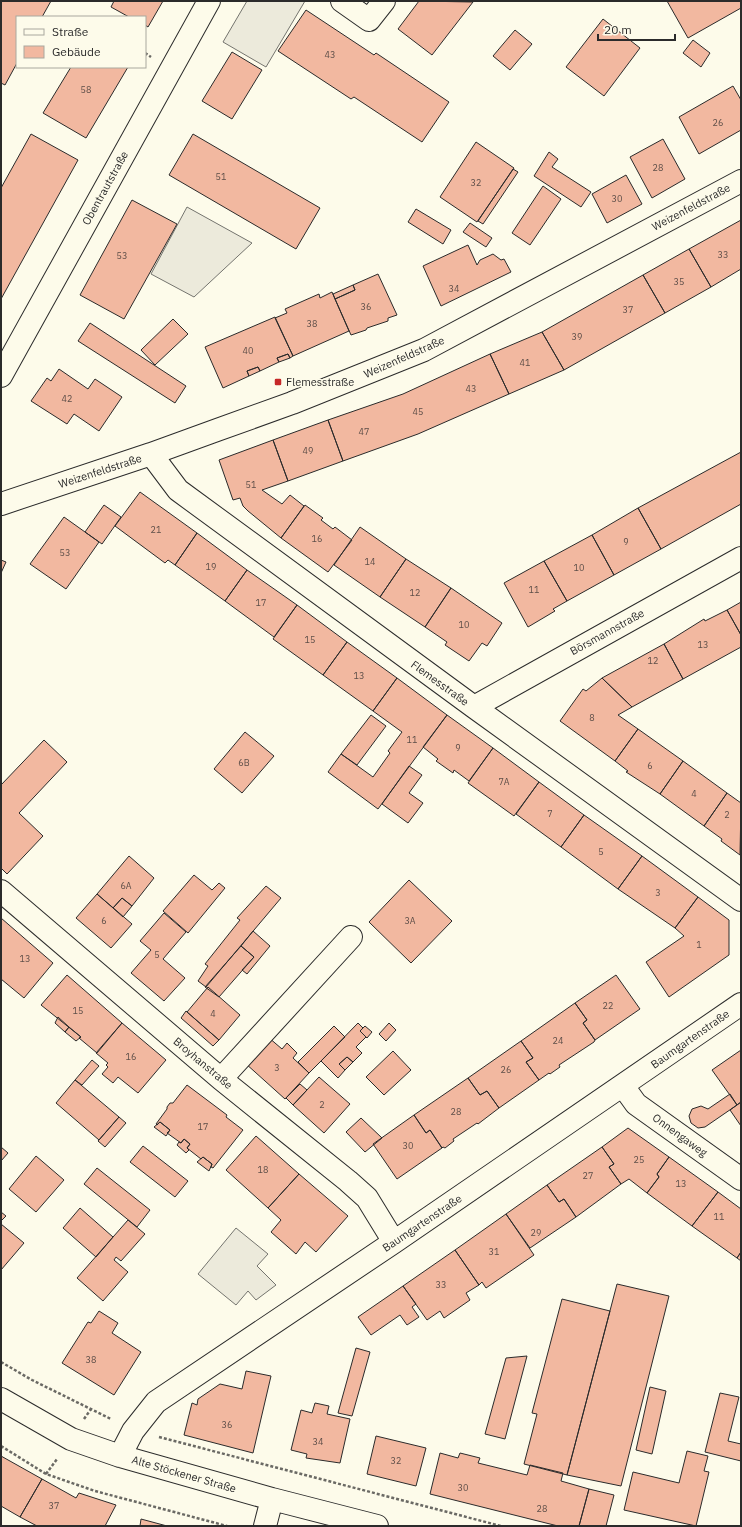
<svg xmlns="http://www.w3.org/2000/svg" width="742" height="1527" font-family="'IBM Plex Sans',sans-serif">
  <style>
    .parking { fill: #eceadb; stroke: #74746e }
    .building { fill: #f2b8a0; stroke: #2b2b2b }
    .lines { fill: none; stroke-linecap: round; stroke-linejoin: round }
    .minor-casing { stroke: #2b2b2b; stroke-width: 24 }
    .path { stroke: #6a6964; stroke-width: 2.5; stroke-dasharray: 3 2; stroke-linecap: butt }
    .minor { stroke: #fdfbea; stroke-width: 22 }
    .poi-dot { fill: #c62828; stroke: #fdfbea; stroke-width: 1.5 }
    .labels { text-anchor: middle; stroke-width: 3; stroke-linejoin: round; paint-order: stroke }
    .number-label { font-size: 9px; fill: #5d4e48 }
    .street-label { font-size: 11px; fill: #2b2b2b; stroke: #fdfbea }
    .poi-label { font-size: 11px; fill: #2b2b2b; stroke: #fdfbea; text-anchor: start }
  </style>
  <rect width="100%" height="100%" fill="#fdfbea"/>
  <!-- parking -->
  <path class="parking" d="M247,1h58l-39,66 -43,-25z
    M187,207l65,36 -58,54 -43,-23z
    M236,1228l32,26 -11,12 19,19 -20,15 -8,-9 -12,14 -38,-31z"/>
  <!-- building -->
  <path class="building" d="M1,1h50l-9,16h-25v46l-12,22 -4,-2z
    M114,1h49l-15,26 -3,-2v-8h-16l-18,-10z
    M419,1l54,1 -41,53 -34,-26z
    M667,1h74v7l-53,30z
    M306,10l68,45 2,-2 73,49 -27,40 -68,-45 -3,2 -73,-48z
    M603,19l37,29 -36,48 -38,-29z
    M515,30l17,14 -22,26 -17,-14z
    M693,40l17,13 -9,14 -18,-14z
    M232,52l30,18 -30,49 -30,-18z
    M71,67h57l-42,71 -43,-25z
    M733,86l8,14v30l-42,24 -20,-37z
    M31,134l47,26 -77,139v-111z
    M193,134l127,74 -24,41 -127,-74z
    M663,139l22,40 -33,19 -22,-41z
    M476,142l38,26 -37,54 -37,-25z
    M549,152l9,7 -6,8 39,25 -10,15 -47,-31z
    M513,169l5,3 -35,52 -5,-3z
    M626,175l16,29 -35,19 -15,-29z
    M543,186l18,13 -31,46 -18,-12z
    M132,200l45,24 -53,95 -44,-24z
    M416,209l35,21 -8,14 -35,-22z
    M741,220v49l-30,18 -22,-38z
    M470,223l22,15 -6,9 -23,-15z
    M468,245l9,20 3,-5 13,-6 8,6 3,-1 7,13 -70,34 -18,-40z
    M689,249l22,38 -46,26 -22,-38z
    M378,274l19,41 -9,3v3l-21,7 -1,2 -15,5 -16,-36 20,-9 -2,-5z
    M643,275l22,38 -101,57 -22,-38z
    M353,285l2,5 -20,9 -2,-5z
    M332,292l17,39 -56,25 -18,-38 12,-5 -2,-4 34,-15 1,4z
    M275,317l18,39 -3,2 -2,-4 -11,4 2,4 -19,9 -2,-4 -11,4 2,5 -26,12 -18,-41z
    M173,319l15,15 -33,31 -14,-15z
    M90,323l96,63 -11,17 -97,-62z
    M542,332l22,38 -55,24 -19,-40z
    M288,354l2,4 -11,4 -2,-4z
    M490,354l19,40 -91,40 -75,27 -15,-41 75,-26z
    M258,367l2,4 -11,5 -2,-5z
    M59,369l29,20 7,-10 27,18 -23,34 -25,-17 -7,10 -36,-23 16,-23 4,3z
    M328,420l15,41 -55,20 -15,-41z
    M273,440l15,41 -26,9 20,14 8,-9 14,11 -23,32 -33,-27 -5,-5 -3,-8 -7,2 -14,-40z
    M741,452v52l-80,45 -23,-41z
    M140,492l57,41 -22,32 -7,-5 -3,3 -50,-37z
    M104,505l17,12 -19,27 -17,-12z
    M305,505l18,13 -2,2 12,9 2,-2 17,13 -24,32 -47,-34z
    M638,508l23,41 -47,26 -22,-40z
    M64,517l35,25 -33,47 -36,-25z
    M360,527l46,32 -26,38 -46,-32z
    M197,533l50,37 -22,31 -50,-36z
    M592,535l22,40 -47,26 -23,-40z
    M406,559l45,29 -26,39 -45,-30z
    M1,560l5,2 -5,11z
    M544,561l23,40 -14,8 2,2 -27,16 -24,-44z
    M247,570l50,35 -23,32 -49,-36z
    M451,588l51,35 -15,23 -5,-3 -13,18 -24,-16 2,-3 -22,-15z
    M741,602v33l-14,-25z
    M297,605l50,37 -24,33 -50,-36z
    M727,610l14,25v12l-58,32 -19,-35 40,-25 1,2z
    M347,642l50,36 -24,33 -50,-36z
    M664,644l19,35 -51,28 -30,-29z
    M397,678l50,37 -69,94 -50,-37 13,-18 32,23 17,-24 -2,-2 14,-19 -29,-21z
    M602,678l30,29 -14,8 20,14 -23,32 -55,-40 23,-32 3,2z
    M371,715l15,11 -29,39 -16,-11z
    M447,715l46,33 -24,33 -15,-11 -1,3 -17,-12 2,-2 -15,-12z
    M638,729l45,32 -23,33 -34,-22 2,-1 -13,-10z
    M245,732l29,24 -32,37 -28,-24z
    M44,740l23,22 -48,51 24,23 -36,38 -6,-6v-83z
    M493,748l46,34 -25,34 -46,-33z
    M683,761l44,32 -23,33 -44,-32z
    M409,766l13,9 -13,18 14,10 -15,20 -26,-19z
    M539,782l45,33 -23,32 -45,-33z
    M727,793l14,10 -1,52 -19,-14 1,-2 -18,-13z
    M584,815l58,41 -24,33 -57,-42z
    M129,856l25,22 -22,28 -10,-8 -9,10 -16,-14z
    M642,856l56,41 -23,31 -57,-39z
    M194,875l18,15 7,-7 6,5 -37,45 -25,-22z
    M409,880l43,41 -41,42 -42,-41z
    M266,886l15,12 -75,89 -8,-6 10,-15 -3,-2 35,-44 -3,-2z
    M97,894l35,30 -21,24 -35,-30z
    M698,897l31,23v35l-60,42 -23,-35 38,-26 -9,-8z
    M122,898l10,8 -9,11 -10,-9z
    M164,913l22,19 -23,27 22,19 -21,23 -33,-28 20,-23 -11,-9z
    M1,918l52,45 -29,35 -23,-19z
    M253,931l17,15 -23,28 -5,-4 12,-13 -13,-11z
    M241,946l13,11 -35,40 -14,-10z
    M67,975l55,48 -25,30 -18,-15 2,-1 -40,-32z
    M616,975l24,34 -45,31 -12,-17 4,-3 -12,-17z
    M208,987l32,28 -21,25 -32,-28z
    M575,1003l12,17 -4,3 12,17 -1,2 -35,23 1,2 -10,7 -1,-1 -10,7 -13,-18 7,-4 -12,-17z
    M186,1011l33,29 -6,6 -32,-28z
    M58,1017l11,10 -4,5 -10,-9z
    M122,1023l44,37 -28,33 -20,-16 -5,6 -11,-9 6,-7 -2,-2 2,-2 -12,-10z
    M358,1023l5,5 -3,3 6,6 -10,10 6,6 -9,9 -6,-5 -8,7 6,6 -7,8 -17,-17z
    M389,1023l7,7 -10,11 -7,-7z
    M334,1026l11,11 -36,36 -11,-11z
    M365,1026l7,6 -5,6 -7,-7z
    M69,1027l12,10 -5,4 -11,-9z
    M268,1037l14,12 5,-6 10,10 -4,5 16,15 -24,26 -40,-36z
    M521,1041l12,17 -7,4 13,18 -40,28 -12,-17 -7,4 -12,-17z
    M741,1050v52l-4,3 -25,-35z
    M393,1051l18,19 -27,25 -18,-18z
    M347,1057l6,5 -8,8 -6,-6z
    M92,1060l7,6 -17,19 -7,-5z
    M319,1077l31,27 -26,29 -31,-28z
    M468,1078l12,17 7,-4 12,17 -21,16 -1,-1 -24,16 1,2 -9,7 -2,-1 -1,1 -12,-18 -4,3 -12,-18z
    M75,1080l44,37 -20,23 -43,-37z
    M300,1084l7,6 -14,15 -7,-7z
    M187,1085l40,30 -1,2 17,13 -30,38 -2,-1 1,-3 -9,-7 -2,2 -14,-11 3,-4 -6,-5 -3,4 -14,-10 3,-3 -10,-8 -3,3 -1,-1 11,-15v-2l3,-4h3z
    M730,1094l7,11 -32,22 -7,1 -7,-5 -2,-7 3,-7 9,-3 7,3z
    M741,1102v24l-11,-16z
    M414,1115l12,18 4,-3 12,18 -45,31 -24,-35z
    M119,1117l7,6 -21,24 -7,-6z
    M361,1118l21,20 -17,14 -19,-20z
    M160,1122l10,8 -4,6 -12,-9z
    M628,1128l41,29 -12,17 2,3 -12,16 -18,-14 -8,5 -12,-17 5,-3 -12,-17z
    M256,1136l43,38 -31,34 -42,-38z
    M184,1139l6,5 -3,4 2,2 -3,3 -9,-8 2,-3 2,1z
    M143,1146l45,35 -13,16 -45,-35z
    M1,1147l7,6 -7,8z
    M602,1147l12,17 -5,3 12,17 -45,33 -12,-18 -5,3 -12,-17z
    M36,1156l28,24 -28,32 -27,-23z
    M203,1157l9,7 -3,7 -12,-9z
    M669,1157l49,35 -26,34 -45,-33 12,-16 -2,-3z
    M97,1168l53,42 -13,17 -53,-43z
    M299,1174l49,42 -32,36 -11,-10 -9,12 -25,-22 10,-12 -13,-12z
    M547,1185l12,17 5,-3 12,18 -46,31 -24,-34z
    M718,1192l23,17v43l-4,6 -45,-32z
    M80,1208l33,29 -17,20 -33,-29z
    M1,1212l5,4 -5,5z
    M506,1214l28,41 -48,33 -4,-6 -3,3 -24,-35z
    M128,1220l17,14 -24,27 -5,-4 -2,3 14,12 -25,29 -26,-23z
    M1,1224l23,19 -23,27z
    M455,1250l24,35 -13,8 4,7 -26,18 -4,-7 -13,9 -24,-34z
    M741,1252v9l-4,-3z
    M617,1284l52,12 -48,190 -54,-11z
    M403,1286l13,18 -4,3 7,10 -12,8 -7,-10 -29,20 -13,-18z
    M562,1299l48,12 -43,164 -43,-11 13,-50 -5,-1z
    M99,1311l19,12 -6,10 29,19 -27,43 -52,-32 26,-41 3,1z
    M356,1348l14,4 -18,64 -14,-3z
    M527,1356l-22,83 -20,-5 21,-76z
    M246,1371l25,5 -18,77 -69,-18 8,-32 5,2 1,-6 22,-15 22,5z
    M650,1387l16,4 -14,63 -16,-4z
    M720,1393l19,4 -11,44 13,3v17l-36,-9z
    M315,1403l14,3 -2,8 23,5 -10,44 -34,-5 1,-4 -16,-4 10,-40 11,3z
    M376,1436l50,12 -10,38 -49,-12z
    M687,1451l21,5 -4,15 5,1 -13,54 -72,-16 9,-38 46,11z
    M440,1453l18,5 2,-5 20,5 -2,5 49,12 3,-10 33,8 -2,8 28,8 -10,37h-21l-128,-32z
    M1,1456l41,23 -22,38 -19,-11z
    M42,1479l34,19 3,-5 37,12 -11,21h-68l-17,-9z
    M589,1489l25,6 -8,31h-27z
    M141,1519l26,7h-27z"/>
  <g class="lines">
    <defs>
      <path id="minor" d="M342,1l27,19 15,-19
        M1,376l208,-375
        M151,454l27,36 296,217 267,193
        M1,504l150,-50 66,-24 75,-27 132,-53 317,-169
        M474,707l267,-149
        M1,891l220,188 127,102 19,17 27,44
        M221,1079l130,-142
        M623,1086l13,18 105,75
        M1,1399l70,40 49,17 152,43 105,27
        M120,1456l13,-25 23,-29 238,-160 347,-238
        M265,1526l7,-27"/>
    </defs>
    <!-- minor casing -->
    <use href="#minor" class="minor-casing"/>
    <!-- path -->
    <path class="path" d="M145,53l6,4
      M1,1362l31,18 79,39
      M84,1419l7,-10
      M159,1437l342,89
      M1,1446l45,28 49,17 132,35
      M46,1474l11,-15"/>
    <!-- minor -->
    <use href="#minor" class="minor"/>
  </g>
  <!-- markers -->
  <rect class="poi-dot" x="274" y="378" width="8" height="8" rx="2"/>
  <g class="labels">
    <!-- number labels -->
    <g class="number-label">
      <text x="330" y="58">43</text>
      <text x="86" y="93">58</text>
      <text x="718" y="126">26</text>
      <text x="658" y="171">28</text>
      <text x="221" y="180">51</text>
      <text x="476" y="186">32</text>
      <text x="617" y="202">30</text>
      <text x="723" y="258">33</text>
      <text x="122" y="259">53</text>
      <text x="679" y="285">35</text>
      <text x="454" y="292">34</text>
      <text x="366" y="310">36</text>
      <text x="628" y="313">37</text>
      <text x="312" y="327">38</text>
      <text x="577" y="340">39</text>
      <text x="248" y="354">40</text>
      <text x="525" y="366">41</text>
      <text x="471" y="392">43</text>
      <text x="67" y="402">42</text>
      <text x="418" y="415">45</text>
      <text x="364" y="435">47</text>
      <text x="308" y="454">49</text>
      <text x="251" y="488">51</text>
      <text x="156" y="533">21</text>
      <text x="317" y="542">16</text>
      <text x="626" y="545">9</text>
      <text x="65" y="556">53</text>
      <text x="370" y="565">14</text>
      <text x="211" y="570">19</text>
      <text x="579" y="571">10</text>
      <text x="534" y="593">11</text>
      <text x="415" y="596">12</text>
      <text x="261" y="606">17</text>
      <text x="464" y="628">10</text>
      <text x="310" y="643">15</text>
      <text x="703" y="648">13</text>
      <text x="653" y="664">12</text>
      <text x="359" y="679">13</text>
      <text x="592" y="721">8</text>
      <text x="412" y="743">11</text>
      <text x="458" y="751">9</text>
      <text x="244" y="766">6B</text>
      <text x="650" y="769">6</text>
      <text x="504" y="785">7A</text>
      <text x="694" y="797">4</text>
      <text x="550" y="817">7</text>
      <text x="727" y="818">2</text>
      <text x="601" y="855">5</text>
      <text x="126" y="889">6A</text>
      <text x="658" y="896">3</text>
      <text x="104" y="924">6</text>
      <text x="410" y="924">3A</text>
      <text x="699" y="948">1</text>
      <text x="157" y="958">5</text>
      <text x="25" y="962">13</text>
      <text x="608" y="1009">22</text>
      <text x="78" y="1014">15</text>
      <text x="213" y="1017">4</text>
      <text x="558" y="1044">24</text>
      <text x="131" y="1060">16</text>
      <text x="277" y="1071">3</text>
      <text x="506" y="1073">26</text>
      <text x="322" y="1108">2</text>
      <text x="456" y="1115">28</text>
      <text x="203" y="1130">17</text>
      <text x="408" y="1149">30</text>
      <text x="639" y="1163">25</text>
      <text x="263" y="1173">18</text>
      <text x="588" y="1179">27</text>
      <text x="681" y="1187">13</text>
      <text x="719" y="1220">11</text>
      <text x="536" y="1236">29</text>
      <text x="494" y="1255">31</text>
      <text x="441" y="1288">33</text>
      <text x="91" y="1363">38</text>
      <text x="227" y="1428">36</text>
      <text x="318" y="1445">34</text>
      <text x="396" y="1464">32</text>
      <text x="463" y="1491">30</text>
      <text x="54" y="1509">37</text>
      <text x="542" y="1512">28</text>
    </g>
    <!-- street labels -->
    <g class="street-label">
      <text transform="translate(105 188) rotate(-61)" y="4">Obentrautstraße</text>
      <text transform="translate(691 207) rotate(-28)" y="4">Weizenfeldstraße</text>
      <text transform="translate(404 357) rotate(-24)" y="4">Weizenfeldstraße</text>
      <text transform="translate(100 471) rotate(-18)" y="4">Weizenfeldstraße</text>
      <text transform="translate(607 632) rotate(-29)" y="4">Börsmannstraße</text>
      <text transform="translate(440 683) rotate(36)" y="4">Flemesstraße</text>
      <text transform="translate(690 1039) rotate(-35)" y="4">Baumgartenstraße</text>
      <text transform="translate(203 1063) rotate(40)" y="4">Broyhanstraße</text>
      <text transform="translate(680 1135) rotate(36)" y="4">Onnengaweg</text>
      <text transform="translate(422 1223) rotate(-34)" y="4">Baumgartenstraße</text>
      <text transform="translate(184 1474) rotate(16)" y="4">Alte Stöckener Straße</text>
    </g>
    <!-- poi labels -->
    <g class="poi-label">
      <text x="286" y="386">Flemesstraße</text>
    </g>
  </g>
  <!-- border -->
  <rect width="742" height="1527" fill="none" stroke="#2b2b2b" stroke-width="4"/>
  <!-- legend -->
  <rect x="16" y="16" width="130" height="52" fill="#fdfbea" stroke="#a9a89e"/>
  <rect x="24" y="29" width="20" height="6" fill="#fdfbea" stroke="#a9a89e"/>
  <text x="52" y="36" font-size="12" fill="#2b2b2b">Straße</text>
  <rect x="24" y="46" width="20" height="12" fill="#f2b8a0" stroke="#a9a89e"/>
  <text x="52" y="56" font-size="12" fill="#2b2b2b">Gebäude</text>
  <!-- scale -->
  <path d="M598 34v6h77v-6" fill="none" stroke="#2b2b2b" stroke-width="2"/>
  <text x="604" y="34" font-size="12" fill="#2b2b2b" stroke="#fdfbea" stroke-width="3" paint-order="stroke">20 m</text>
</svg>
